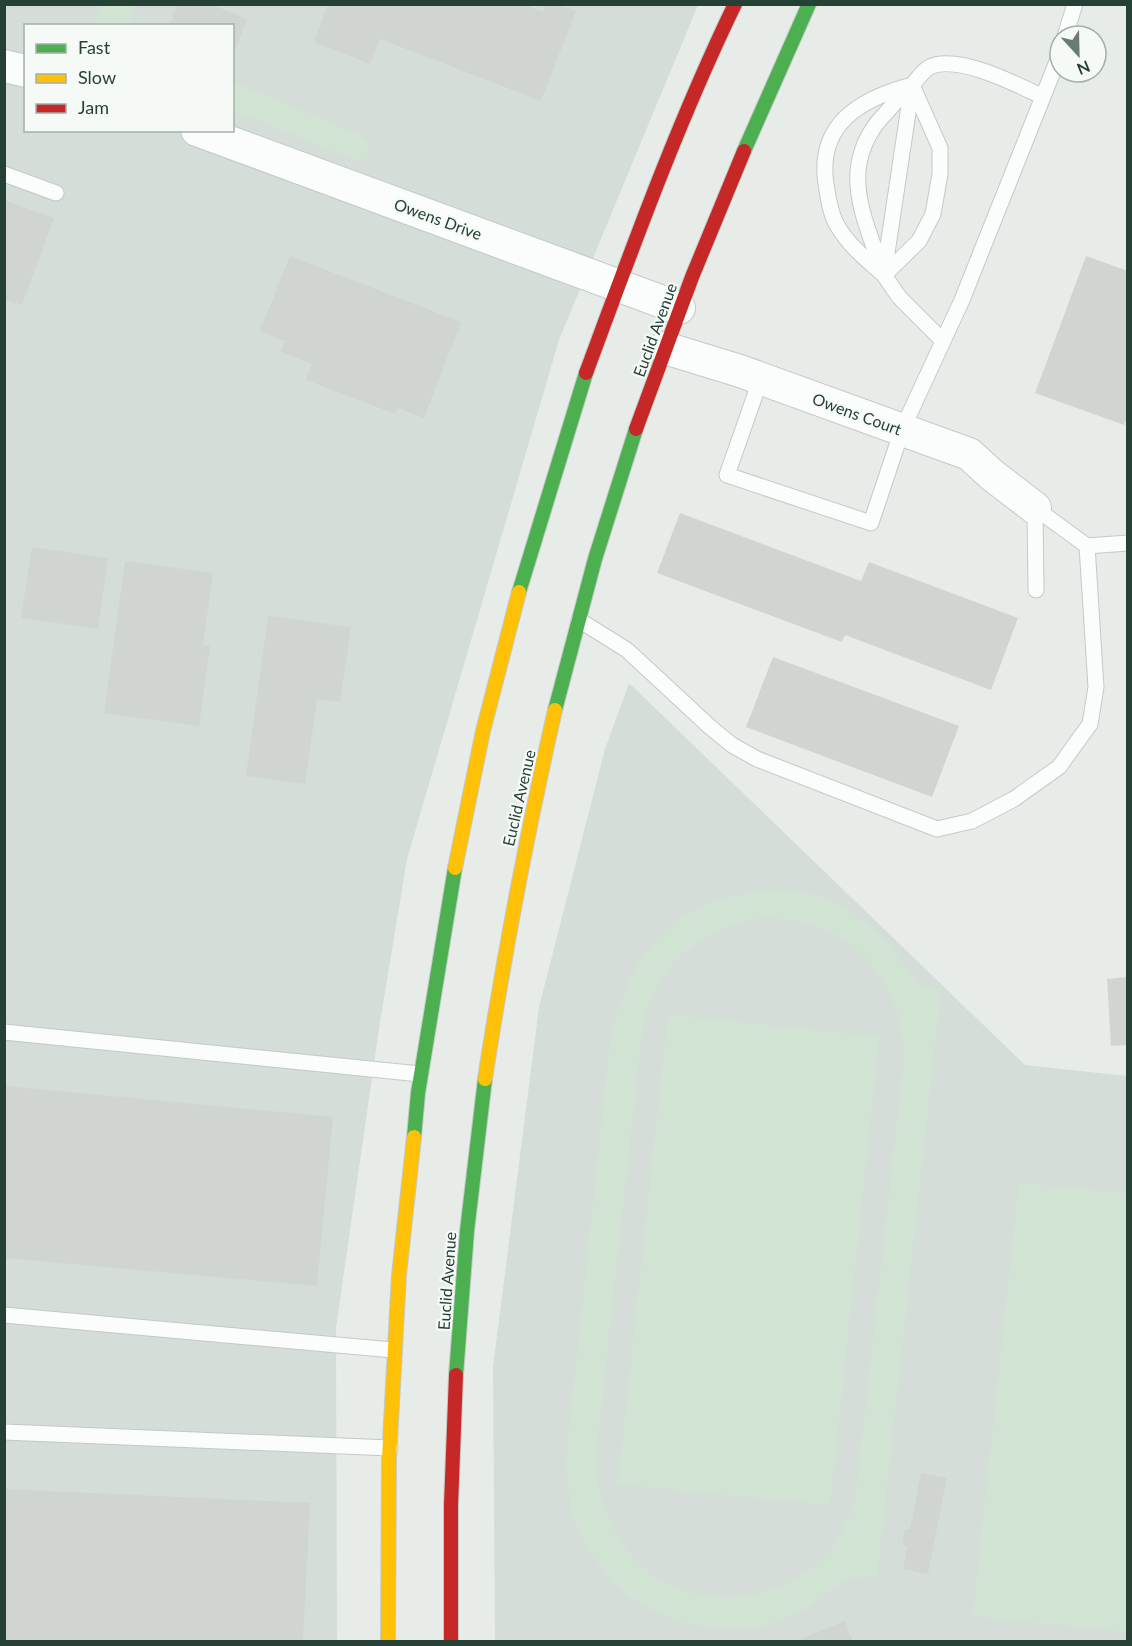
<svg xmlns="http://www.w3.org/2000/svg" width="1132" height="1646" font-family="Lato,sans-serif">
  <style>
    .built { fill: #d5ddd9; fill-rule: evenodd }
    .green { fill: #d1e4d4; fill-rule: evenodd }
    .building { fill: #d0d5d2 }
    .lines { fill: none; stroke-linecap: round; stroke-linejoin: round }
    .lane-casing { stroke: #c4c9c6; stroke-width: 17 }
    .street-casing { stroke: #c4c9c6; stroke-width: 34 }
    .fast-casing { stroke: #c3c9c6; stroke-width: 16 }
    .slow-casing { stroke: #c3c9c6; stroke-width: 16 }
    .jam-casing { stroke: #c3c9c6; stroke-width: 16 }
    .lane { stroke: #fbfcfc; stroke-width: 15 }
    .street { stroke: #fbfcfc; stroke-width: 32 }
    .fast { stroke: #4caf50; stroke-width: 14 }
    .slow { stroke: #ffc107; stroke-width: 14 }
    .jam { stroke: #c62828; stroke-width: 14 }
    .labels { text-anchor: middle; stroke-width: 4.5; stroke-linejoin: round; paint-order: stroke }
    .street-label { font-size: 16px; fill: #254035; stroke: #f6faf7 }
  </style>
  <rect width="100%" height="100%" fill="#e7ece9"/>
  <!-- built -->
  <path class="built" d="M5,5h693l-139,335 -152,519 -27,163 -44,306 1,313 -332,1zM26,26h206v104h-206z
    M629,683l396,382 102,11v565l-632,1 -2,-275 46,-360 66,-258z"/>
  <!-- green -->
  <path class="green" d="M101,5h33l-3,20h-36z
    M233,82l128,54 7,7 1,10 -5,6 -9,1 -122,-50z
    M781,890c12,2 25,2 37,6 44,15 77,51 100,90l23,2 -64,589 -30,1 -41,31 -42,17 -46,3 -42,-8 -38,-18 -27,-22 -21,-29 -19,-40 -5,-52 45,-426c24,-94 71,-140 170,-144zM762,918c87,-1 141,56 142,142l-49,443c-6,14 -12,28 -20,41 -17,24 -44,40 -71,48 -95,28 -170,-47 -168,-139l48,-440c21,-55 60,-86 118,-95z
    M668,1015l211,22 -49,468 -212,-21z
    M1019,1183l108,11v438l-154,-16z"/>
  <!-- building -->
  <path class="building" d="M178,4h32l37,15 -14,36 -1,-29h-63z
    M328,4h196l19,8 3,-8h12l18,7 -35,90 -161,-62 -10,25 -56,-22z
    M4,200l50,18 -32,87 -18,-6z
    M290,256l171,66 -37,96 -26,-10 -3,6 -89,-34 6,-16 -31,-12 4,-11 -25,-10z
    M1086,256l42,15v145l-4,9 -89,-32z
    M680,513l181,68 8,-19 149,56 -27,72 -146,-55 -3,7 -185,-69z
    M32,547l76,11 -10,71 -77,-11z
    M125,561l88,12 -10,72 7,1 -11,80 -95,-13z
    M268,616l83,11 -11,75 -23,-3 -12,85 -59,-8z
    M773,657l186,69 -27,71 -186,-70z
    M1128,977v68l-17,1 -4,-67z
    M5,1086l328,31 -16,169 -312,-28z
    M921,1473l26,5 -19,96 -25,-5 4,-23 -5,-1 3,-16 5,1z
    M4,1489l306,14 -7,139h-299z
    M845,1621l8,21h-57v-1z"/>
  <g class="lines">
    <defs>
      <path id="lane" d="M1065,36l10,-32
        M4,174l52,19
        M883,273c-17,-52 -44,-100 -6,-150 11,-13 23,-26 35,-38
        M884,273l28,-187
        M884,275c-17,-15 -36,-30 -47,-50 -7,-12 -9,-28 -11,-41 -9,-60 34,-85 86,-99
        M943,341l-44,-44 -15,-22 35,-34 14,-27 7,-40v-26l-28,-63c5,-5 10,-13 16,-17 27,-16 90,17 115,29
        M761,378l-34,97 144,48 31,-93 60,-130 98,-246
        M1035,508l52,38 41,-3
        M1035,508l1,82
        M579,620l48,30 83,77 22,18 25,14 180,70 35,-8 42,-22 45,-32 31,-43 6,-37 -9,-141
        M4,1032l416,42
        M4,1315l389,35
        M4,1432l386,16"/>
      <path id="street" d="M4,66l22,5
        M197,130l482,178
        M665,348l75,23 229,83 23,21 43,33"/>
      <path id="fast" d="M744,151l65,-147
        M519,592l67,-219
        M555,710l40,-151 41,-130
        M414,1137l4,-44 37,-225
        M456,1375l11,-144 18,-152"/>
      <path id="slow" d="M455,868l28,-137 36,-139
        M485,1079c19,-124 42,-246 70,-369
        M388,1642l1,-183 10,-184 15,-138"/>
      <path id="jam" d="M586,373c46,-124 91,-249 149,-369
        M636,429l56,-152 52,-126
        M451,1642v-137l5,-130"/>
    </defs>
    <!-- lane casing -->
    <use href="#lane" class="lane-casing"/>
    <!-- street casing -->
    <use href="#street" class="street-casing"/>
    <!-- fast casing -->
    <use href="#fast" class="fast-casing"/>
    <!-- slow casing -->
    <use href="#slow" class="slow-casing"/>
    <!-- jam casing -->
    <use href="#jam" class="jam-casing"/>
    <!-- lane -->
    <use href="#lane" class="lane"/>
    <!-- street -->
    <use href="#street" class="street"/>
    <!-- fast -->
    <use href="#fast" class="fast"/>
    <!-- slow -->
    <use href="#slow" class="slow"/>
    <!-- jam -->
    <use href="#jam" class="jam"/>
  </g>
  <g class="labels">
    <!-- street labels -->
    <g class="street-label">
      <text transform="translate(438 219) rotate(20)" y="6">Owens Drive</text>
      <text transform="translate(655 330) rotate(-70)" y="6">Euclid Avenue</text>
      <text transform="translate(857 414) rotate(20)" y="6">Owens Court</text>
      <text transform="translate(519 798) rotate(-77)" y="6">Euclid Avenue</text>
      <text transform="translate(447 1281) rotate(-86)" y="6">Euclid Avenue</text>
    </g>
  </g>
  <!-- border -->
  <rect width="1132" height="1646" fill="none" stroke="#254035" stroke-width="12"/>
  <!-- legend -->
  <rect x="24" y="24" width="210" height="108" fill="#f6faf7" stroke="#a2b0a9" stroke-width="1.5"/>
  <rect x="36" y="44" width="30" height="9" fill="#4caf50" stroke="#a2b0a9" stroke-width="1.5"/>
  <text x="78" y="54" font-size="18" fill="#254035">Fast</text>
  <rect x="36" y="74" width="30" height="9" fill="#ffc107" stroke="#a2b0a9" stroke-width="1.5"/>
  <text x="78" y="84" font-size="18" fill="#254035">Slow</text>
  <rect x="36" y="104" width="30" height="9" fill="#c62828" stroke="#a2b0a9" stroke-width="1.5"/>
  <text x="78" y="114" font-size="18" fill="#254035">Jam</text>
  <!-- north arrow -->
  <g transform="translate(1078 54) rotate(158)"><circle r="28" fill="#f6faf7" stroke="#a2b0a9" stroke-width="1.5"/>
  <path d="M0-4.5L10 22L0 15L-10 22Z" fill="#697c74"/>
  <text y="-9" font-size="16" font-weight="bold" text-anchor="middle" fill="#254035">N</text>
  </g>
</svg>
